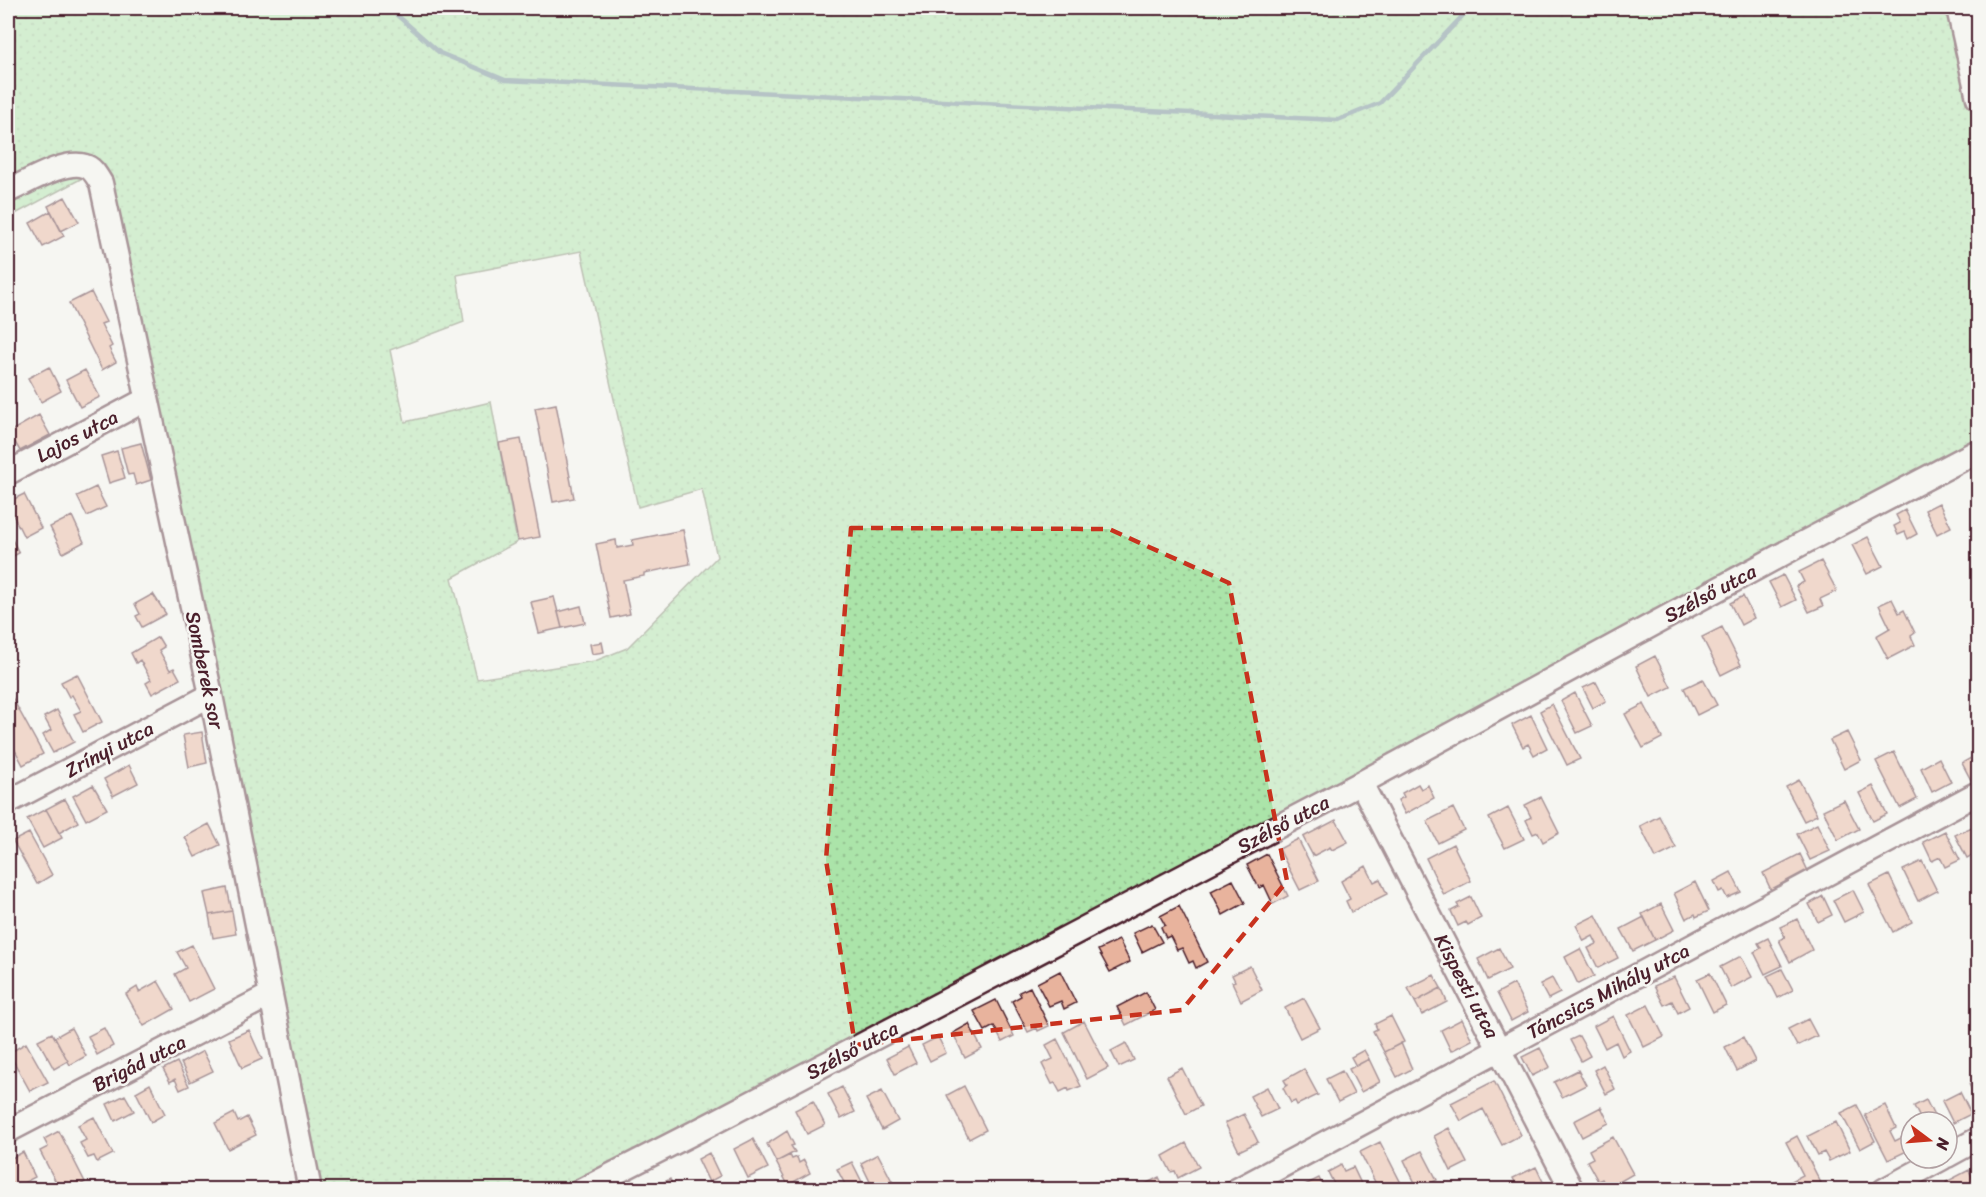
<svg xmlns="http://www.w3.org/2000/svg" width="1986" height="1197" font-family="Sriracha,sans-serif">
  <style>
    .grass { fill: url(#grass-dots); stroke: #7a826a; stroke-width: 1.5; fill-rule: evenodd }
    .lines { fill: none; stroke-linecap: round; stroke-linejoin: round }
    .stream { stroke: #678690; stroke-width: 4.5 }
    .building { fill: #e8b39d; stroke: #4a1f2b; stroke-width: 1.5 }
    .minor-casing { stroke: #4a1f2b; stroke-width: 27 }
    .minor { stroke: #f6f6f2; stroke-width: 22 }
    .marked { fill: none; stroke: #c8321e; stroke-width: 4.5; stroke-dasharray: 12 8; stroke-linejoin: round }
    .labels { text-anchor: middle; stroke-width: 5; stroke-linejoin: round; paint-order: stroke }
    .street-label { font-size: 20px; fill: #4a1f2b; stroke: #f6f6f2 }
  </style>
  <defs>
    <pattern id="grass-dots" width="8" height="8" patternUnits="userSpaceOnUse" patternTransform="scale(1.5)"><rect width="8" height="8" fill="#abe4a9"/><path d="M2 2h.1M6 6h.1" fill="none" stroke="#95c392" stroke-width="1.8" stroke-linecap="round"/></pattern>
  </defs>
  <rect width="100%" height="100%" fill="#f6f6f2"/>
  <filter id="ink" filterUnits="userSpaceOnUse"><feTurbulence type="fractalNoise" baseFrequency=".0167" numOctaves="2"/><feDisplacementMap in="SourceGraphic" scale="12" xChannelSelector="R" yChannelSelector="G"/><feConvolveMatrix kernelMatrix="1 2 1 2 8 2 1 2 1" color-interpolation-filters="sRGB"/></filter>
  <g filter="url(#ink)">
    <!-- grass -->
    <path class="grass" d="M8,8h1970v453l-1000,529 -370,199h-303l-7,-41 -94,-430 -69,-332 -47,-211 -80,43zM581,251l57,256 64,-18 15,68 -90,91 -32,13 -118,18 -25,-101 65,-36 -26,-140 -86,20 -15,-72 74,-28 -7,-47z"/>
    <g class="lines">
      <!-- stream -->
      <path class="stream" d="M389,8l51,45 65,27 833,40 42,-17 90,-95"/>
    </g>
    <!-- building -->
    <path class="building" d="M65,197l14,25 -18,9 -13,-25z
      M51,211l13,25 -21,11 -13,-24z
      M91,292l15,30 -5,2 11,22 -3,2 7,14 -14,8 -33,-67z
      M49,367l12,24 -20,11 -13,-24z
      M85,370l15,27 -20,10 -14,-27z
      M556,404l18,94 -21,4 -18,-94z
      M39,415l11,20 -30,16 -11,-19z
      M521,439l19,98 -22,4 -19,-98z
      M141,443l10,37 -15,5 -3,-11 -5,1 -7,-27z
      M117,451l8,27 -16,5 -8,-27z
      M96,487l10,20 -19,9 -10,-20z
      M1974,487h4v29z
      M24,494l17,34 -17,9 -16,-32v-3z
      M1939,503l12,24 -14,7 -12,-24z
      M1905,510l12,24 -9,5 -3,-7 -7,3 -4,-9 6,-3 -4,-8z
      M72,516l12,26 -21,11 -13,-26z
      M683,530l7,34 -46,9v3l-21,4 7,34 -19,4 -15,-74 20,-4 1,8 16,-3 -1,-5z
      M8,532l11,21 -11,6z
      M1868,537l15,29 -16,8 -15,-29z
      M1821,561l16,30 -17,8 3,7 -14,6 -13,-26 8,-4 -5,-10z
      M1783,575l13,25 -14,7 -13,-25z
      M153,594l13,20 -24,13 -6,-11 4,-2 -5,-10z
      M1743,596l11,22 -13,7 -11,-22z
      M554,597l8,31 -23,5 -8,-31z
      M1892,599l7,14 5,-3 11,23 -4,3 4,9 -27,14 -12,-23 14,-8 -11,-23z
      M581,606l4,17 -23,5 -4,-16z
      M1722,627l19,38 -20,10 -19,-38z
      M158,637l6,10 -5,3 11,20 4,-2 6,11 -28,15 -6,-11 5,-3 -11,-20 -4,3 -5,-10z
      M602,642l2,10 -12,2 -2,-10z
      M1655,656l16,31 -20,10 -15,-31z
      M77,674l25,48 -19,10 -9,-18 7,-3 -9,-16 -3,2 -8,-15z
      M1703,679l14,26 -20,10 -13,-27z
      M1596,682l10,19 -13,7 -10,-20z
      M8,690l35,64 -20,11 -15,-28 4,-3 -4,-8v-3l2,-2 -2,-4z
      M1575,693l17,33 -15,7 -16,-32z
      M1552,704l28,55 -13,6 -27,-54z
      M1644,704l18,34 -19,10 -18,-34z
      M57,710l17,32 -21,11 -10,-18 8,-5 -7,-13z
      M1531,715l16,33 -13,7 -6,-11 -5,3 -11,-22z
      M202,732l5,31 -18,4 -6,-32z
      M1847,732l14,28 -17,9 -14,-29z
      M1894,752l23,47 -17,9 -24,-47z
      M1978,754v25l-6,3 -10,-19z
      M1939,758l12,24 -19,10 -11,-24z
      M129,765l9,18 -25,13 -9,-17z
      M1799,780l18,35 -13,6 -18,-34z
      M1418,784l3,5 7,-4 6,13 -29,16 -7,-14 6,-3 -2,-4z
      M93,785l14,24 -21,11 -13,-24z
      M1873,786l14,28 -14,7 -14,-28z
      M1541,797l18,36 -16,9 -5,-10 -5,2 -7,-14 5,-3 -6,-12z
      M65,799l13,23 -19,11 -13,-24z
      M1844,800l15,29 -21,11 -15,-30z
      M1453,808l11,22 -26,13 -11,-22z
      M1508,808l16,31 -19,9 -16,-30z
      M46,809l16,29 -19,10 -16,-29z
      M1659,816l17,32 -20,10 -16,-32z
      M1336,820l12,22 -16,8 -2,-3 -17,9 -10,-19z
      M209,824l11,21 -25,12 -10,-20z
      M1817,824l13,27 -20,9 -13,-26z
      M1976,825l2,5v22l-11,6 -12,-23z
      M1945,831l15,29 -15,7 -5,-10 -8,4 -9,-19z
      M29,833l23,42 -15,9 -24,-43z
      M1298,839l21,42 -19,9 -21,-41z
      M1453,844l18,37 -27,14 -18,-37z
      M1267,854l21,42 -15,8 -9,-19 -5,3 -12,-23z
      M1800,854l8,17 -37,19 -8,-17z
      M1922,861l15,30 -19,10 -15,-31z
      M1366,866l8,16 6,-3 7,15 -36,18 -5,-11 4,-2 -9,-18z
      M1731,872l10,20 -14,6 -4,-8 -4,2 -5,-11z
      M1889,875l23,47 -19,10 -24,-47z
      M1233,880l12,23 -22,12 -12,-24z
      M1695,882l14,29 -13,6 -1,-3 -9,5 -12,-26z
      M227,888l5,23 -23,4 -5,-22z
      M1853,890l11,22 -20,10 -11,-22z
      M1823,896l9,19 -14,7 -9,-18z
      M1471,897l10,21 -13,7 -2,-3 -8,4 -7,-15 8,-4 -2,-3z
      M1661,904l13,26 -19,10 -13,-26z
      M1179,906l28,56 -11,6 -3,-7 -4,2 -7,-15 -5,2 -7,-14 -4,2 -5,-11 4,-2 -5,-9z
      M232,911l4,23 -23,4 -4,-23z
      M1596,915l22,43 -20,10 -10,-20 9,-4 -4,-8 -9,5 -8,-16z
      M1644,917l11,23 -22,11 -12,-22z
      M1797,919l15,31 -22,12 -11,-22 6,-3 -5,-10z
      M1152,924l10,18 -20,10 -9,-19z
      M1768,938l14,28 -17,8 -11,-22 7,-4 -3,-5z
      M1119,940l11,22 -20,10 -12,-22z
      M192,945l22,44 -25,13 -14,-28 11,-6 -9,-16z
      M1499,948l11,21 -22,11 -10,-21z
      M1580,949l14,27 -16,8 -13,-27z
      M1741,956l11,21 -21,11 -11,-21z
      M1250,966l12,24 -21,11 -9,-19 3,-1 -3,-6z
      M1782,969l11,21 -15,8 -11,-22z
      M1060,971l16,32 -12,6 -3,-8 -12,5 -12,-23z
      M1710,973l16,32 -13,7 -16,-33z
      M1434,975l7,13 -26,14 -7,-14z
      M1674,977l15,30 -11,6 -6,-12 -8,4 -10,-19z
      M1552,978l8,15 -12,6 -8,-15z
      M158,981l16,28 -30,17 -18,-32 11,-7 2,5z
      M1514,984l14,28 -17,9 -14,-28z
      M1030,987l19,39 -11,5 -1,-3 -9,4 -16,-31 9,-5 -2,-4z
      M1441,988l6,14 -25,13 -7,-13z
      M1146,992l9,18 -29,15 -9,-18z
      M1304,998l16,30 -20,10 -15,-30z
      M996,1000l18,36 -12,6 -8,-16 -9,5 -11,-20z
      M1648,1005l16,32 -20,10 -16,-32z
      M1391,1016l13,26 -20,10 -11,-21 4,-2 -2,-5z
      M1613,1016l17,35 -8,5 -6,-14 -11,6 -11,-22z
      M1462,1019l10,21 -21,11 -10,-21z
      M1808,1019l9,17 -20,10 -9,-17z
      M1084,1021l24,47 -21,11 -23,-47z
      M969,1024l13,25 -17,9 -12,-25z
      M71,1028l15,28 -16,9 -15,-28z
      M104,1028l9,18 -16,9 -9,-19z
      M249,1030l13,29 -20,9 -13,-29z
      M52,1033l16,28 -14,8 -16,-29z
      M1579,1036l11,20 -9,5 -11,-21z
      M938,1037l8,16 -16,8 -8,-16z
      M1743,1037l12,24 -18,10 -12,-24z
      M1057,1039l24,47 -12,5 -1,-3 -8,4 -5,-9 -3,1 -10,-20 11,-5 -7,-14z
      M26,1043l22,39 -18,9 -21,-38z
      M1126,1043l8,17 -15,7 -8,-16z
      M1401,1043l11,26 -15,8 -13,-25z
      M908,1047l8,16 -21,11 -8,-16z
      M1540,1048l10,19 -18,9 -10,-19z
      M1364,1050l5,9 -13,7 -5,-9z
      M203,1051l10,20 -23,11 -9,-19z
      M1369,1059l11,23 -19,10 -12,-23z
      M177,1062l12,24 -9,4 -5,-11 -5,3 -7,-13z
      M1603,1065l12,24 -9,5 -12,-24z
      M1182,1068l19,38 -15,8 -19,-38z
      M1304,1069l14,26 -21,10 -2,-4 -4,2 -8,-15 4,-3 -3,-5z
      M1578,1070l8,15 -24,12 -8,-15z
      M1342,1071l12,23 -16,8 -12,-23z
      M1978,1079v24l-9,-19z
      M1494,1081l27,54 -19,10 -19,-36 -22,12 -10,-18z
      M150,1084l15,30 -14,8 -15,-30z
      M964,1086l22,44 -17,9 -22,-44z
      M842,1087l13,25 -14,7 -13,-25z
      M1267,1087l11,22 -17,8 -11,-21z
      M882,1091l16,30 -16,9 -16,-31z
      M1960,1092l11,22 -18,9 -11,-22z
      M125,1095l9,16 -19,10 -8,-17z
      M1926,1100l11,22h-15l-8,-16z
      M813,1101l12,24 -18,9 -12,-24z
      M1857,1105l18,36 -15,8 -19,-36z
      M1885,1105l11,23 -6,3 5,10 8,-4 6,13 -21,10 -23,-45z
      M1601,1107l8,16 -27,14 -8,-16z
      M234,1113l4,9 9,-5 9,18 -28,14 -13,-26z
      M1244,1114l14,28 -19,9 -14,-28z
      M94,1117l19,37 -16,8 -3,-6 -6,2 -8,-15 6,-3 -8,-15z
      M1836,1122l14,29 -21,10 -5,-9 -6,3 -10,-19z
      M1449,1128l18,35 -16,8 -17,-35z
      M59,1131l26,51 -5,3 3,5h-23l-20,-39 8,-4 -4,-8z
      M787,1131l7,14 -3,1 4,6 -19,10 -9,-18z
      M1797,1136l26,51 -6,3h-28l-3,-6 17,-9 -17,-33z
      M1613,1137l20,37 -26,15 -5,-10 -4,2 -11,-20 6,-3 -4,-8z
      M753,1139l15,29 -20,10 -14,-29z
      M1380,1142l23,45 -6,3h-18l-19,-38z
      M1186,1143l13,24 -21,11 -3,-7 -4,1 -8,-16z
      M1422,1151l15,29 -19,9 -14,-29z
      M23,1152l12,25 -21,11 -6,-12v-16z
      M709,1153l11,23 -11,6 -11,-23z
      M878,1154l16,31 -8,5h-12l-13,-27z
      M790,1155l2,4 5,-2 2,6 5,-3 6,13 -22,12 -12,-23z
      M852,1162l10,20 -14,8 -11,-21z
      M1341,1165l3,6 9,-4 11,23h-27l-9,-18z
      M1536,1167l11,23h-46l14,-8 -2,-4z
      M1969,1170l9,20h-28l-4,-8z
      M1159,1177l6,13h-22l-2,-4z
      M1319,1178l6,12h-28v-1z
      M670,1179l5,11h-26z
      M1780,1183l4,7h-17z"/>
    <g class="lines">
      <defs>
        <path id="minor" d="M1958,8l20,90
          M8,191c18,-8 57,-32 77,-25 8,2 12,11 16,17l110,512 99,495
          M8,473l139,-74
          M1361,783l211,407
          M8,802l203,-107
          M8,1131l262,-136
          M1947,1156l31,-17
          M582,1190l127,-65 652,-342 442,-240 175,-92
          M1237,1190l741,-397
          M1884,1190l59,-32"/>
      </defs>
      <!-- minor casing -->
      <use href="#minor" class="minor-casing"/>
      <!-- minor -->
      <use href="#minor" class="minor"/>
    </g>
  </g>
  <!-- marked area -->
  <path d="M0 0H1986V1197H0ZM851,528l258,1 120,54 58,298 -105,129 -327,35 -29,-185z" fill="#f6f6f2" fill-opacity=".55" fill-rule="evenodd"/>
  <path class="marked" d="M851,528l258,1 120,54 58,298 -105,129 -327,35 -29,-185z"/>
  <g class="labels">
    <!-- street labels -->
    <g class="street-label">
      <text transform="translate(77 436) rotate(-28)" y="7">Lajos utca</text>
      <text transform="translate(1710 593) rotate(-28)" y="7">Szélső utca</text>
      <text transform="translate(205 670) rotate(78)" y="7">Somberek sor</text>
      <text transform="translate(109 749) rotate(-28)" y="7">Zrínyi utca</text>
      <text transform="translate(1283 824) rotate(-28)" y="7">Szélső utca</text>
      <text transform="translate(1467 986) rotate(62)" y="7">Kispesti utca</text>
      <text transform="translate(1608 991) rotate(-28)" y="7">Táncsics Mihály utca</text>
      <text transform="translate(852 1050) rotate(-28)" y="7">Szélső utca</text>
      <text transform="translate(139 1063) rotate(-27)" y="7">Brigád utca</text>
    </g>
  </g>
  <!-- margin -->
  <rect width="1986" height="1197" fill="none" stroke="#f6f6f2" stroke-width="30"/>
  <rect x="15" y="15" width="1956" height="1167" fill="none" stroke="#4a1f2b" stroke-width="2" filter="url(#ink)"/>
  <!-- north arrow -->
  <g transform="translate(1929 1140) rotate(106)"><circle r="28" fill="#f6f6f2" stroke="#b1a0a2" stroke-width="1.5"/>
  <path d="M0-4.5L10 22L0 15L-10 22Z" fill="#c8321e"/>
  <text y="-9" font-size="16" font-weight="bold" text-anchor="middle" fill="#4a1f2b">N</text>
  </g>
</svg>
